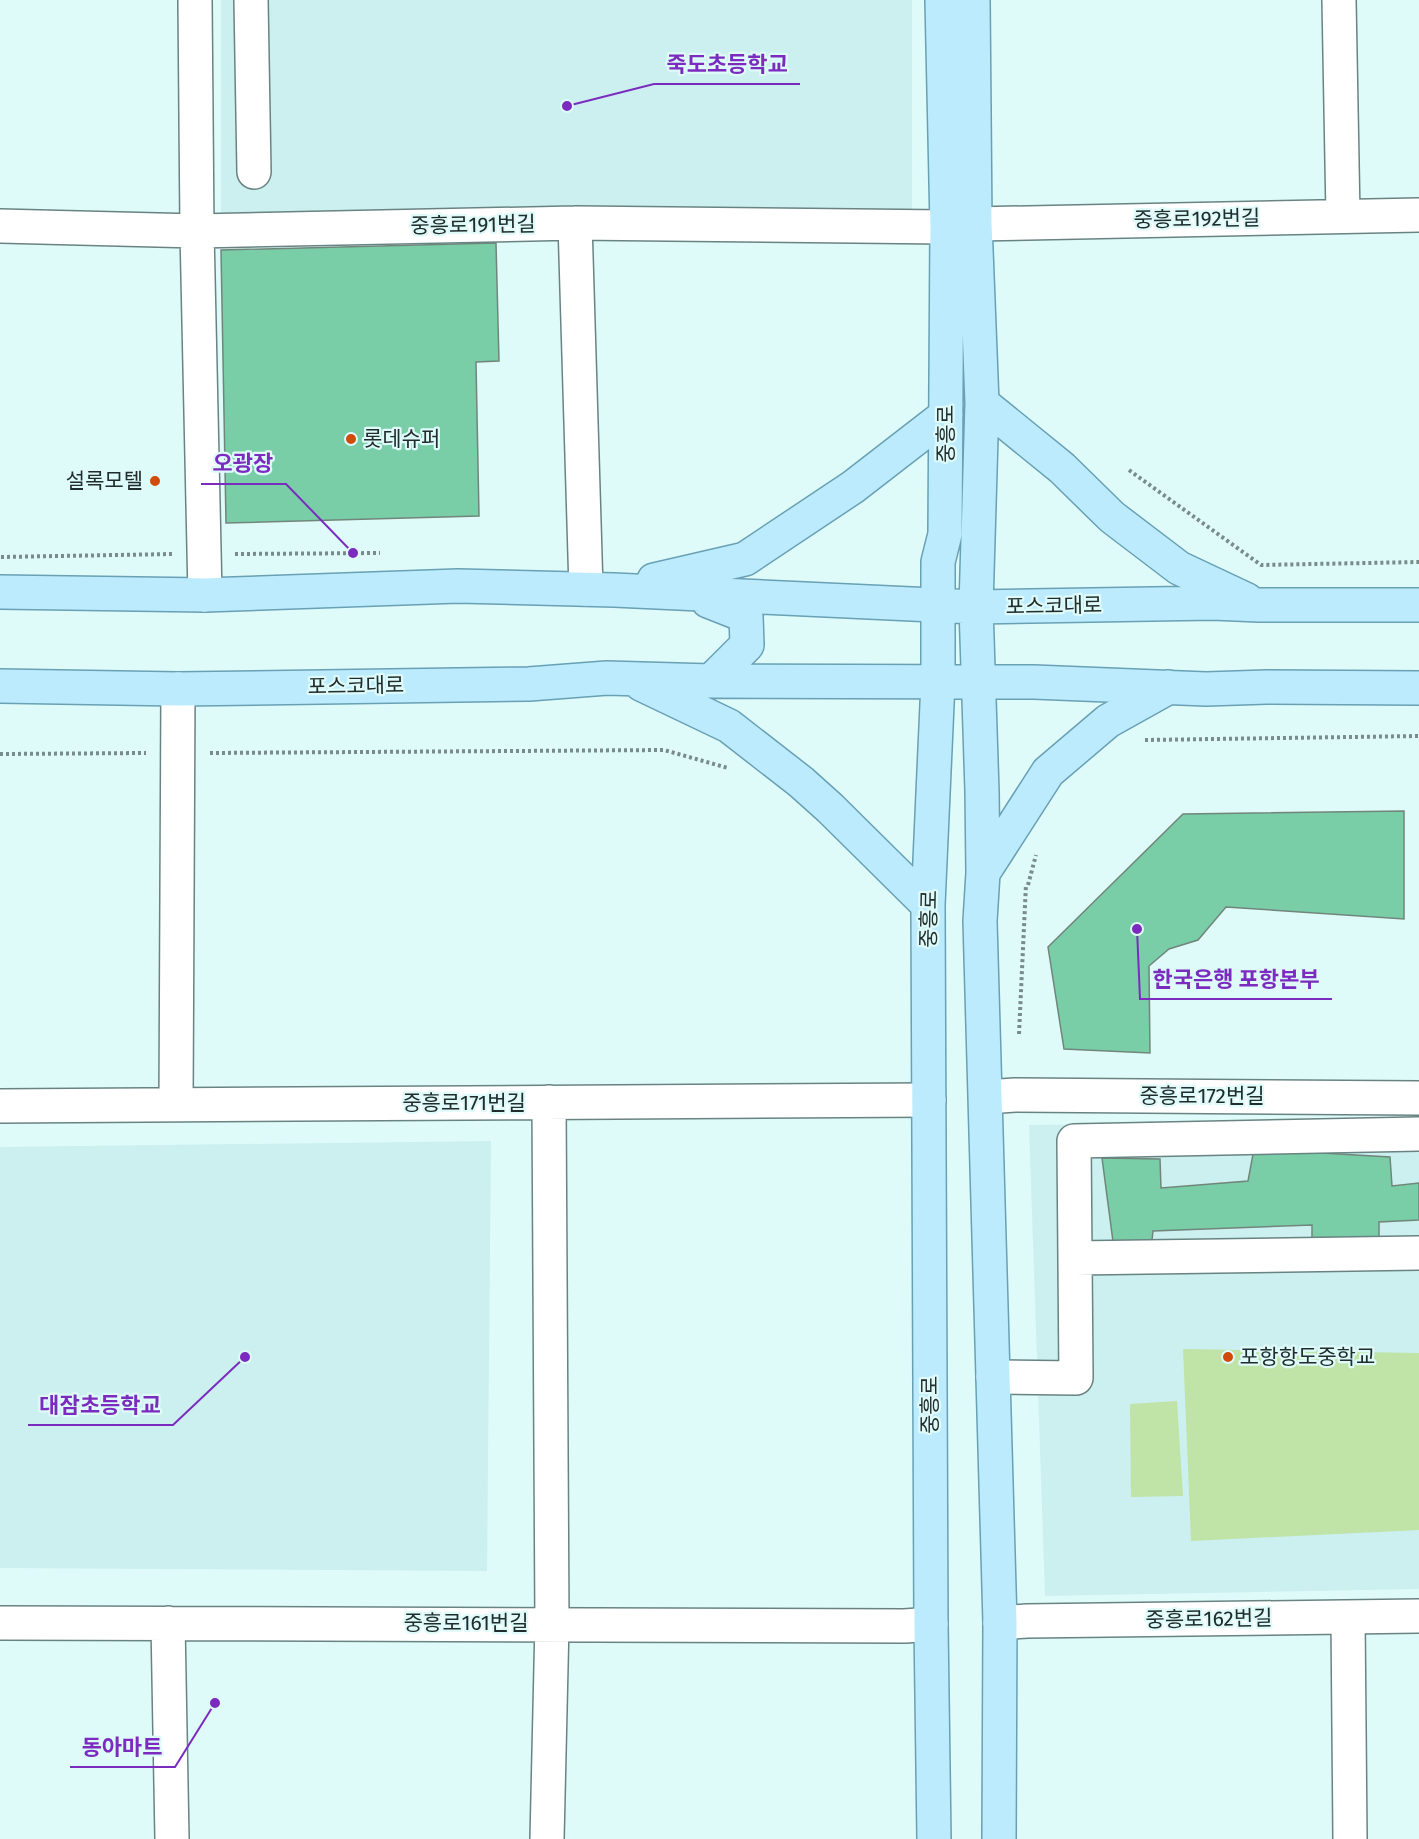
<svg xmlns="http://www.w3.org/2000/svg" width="1419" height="1839" font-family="'Fira Sans','Noto Sans KR',sans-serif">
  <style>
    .built { fill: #cbf0ef }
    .green { fill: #c0e3a7 }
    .building { fill: #79cda7; stroke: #71867b; stroke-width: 1.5 }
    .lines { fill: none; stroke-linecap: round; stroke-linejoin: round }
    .minor-casing { stroke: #698382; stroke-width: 36 }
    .major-casing { stroke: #69a0b4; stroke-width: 36 }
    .path { stroke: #798c8b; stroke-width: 4; stroke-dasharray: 3 3; stroke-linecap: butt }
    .minor { stroke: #fff; stroke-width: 33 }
    .major { stroke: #bcebfe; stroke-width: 33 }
    .poi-dot { fill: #d14c0a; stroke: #defbfa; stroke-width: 2 }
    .labels { text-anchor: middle; stroke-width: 4.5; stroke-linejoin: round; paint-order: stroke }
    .street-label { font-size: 21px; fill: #212c2c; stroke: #defbfa }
    .poi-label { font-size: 21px; fill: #212c2c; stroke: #defbfa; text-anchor: start }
    .leader { fill: none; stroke: #7b2cbf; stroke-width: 2 }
    .callout-dot { fill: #7b2cbf; stroke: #defbfa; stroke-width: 2 }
    .callout-label { font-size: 22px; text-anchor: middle; font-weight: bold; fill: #7b2cbf; stroke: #defbfa; stroke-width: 4.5; stroke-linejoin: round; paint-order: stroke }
  </style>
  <rect width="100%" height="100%" fill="#defbfa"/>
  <!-- built -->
  <path class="built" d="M221,0h691v211l-691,2z
    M1419,1120v469l-374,7 -16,-471z
    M491,1141l-4,430 -487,-3v-421z"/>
  <!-- green -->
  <path class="green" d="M1183,1349l236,4v177l-228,11z
    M1177,1401l6,95 -52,1 -1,-93z"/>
  <!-- building -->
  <path class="building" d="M496,243l3,118 -23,1 3,154 -253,7 -5,-273z
    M1404,811v108l-178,-12 -28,33 -29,9 -20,17 1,87 -86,-4 -16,-102 135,-133z
    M1254,1149l136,8 2,29 27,-3v37l-40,2v16l-67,5v-18l-159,6 -2,18h-37l-12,-91 58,1 1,29 87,-7z"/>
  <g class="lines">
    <defs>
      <path id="minor" d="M195,0l2,231 8,364
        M251,0l3,172
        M1339,0l4,216
        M575,223l11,366
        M975,224l444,-9
        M0,226l197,5 378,-8 372,4
        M986,1097l29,-2 404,3
        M176,1104l2,-415
        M0,1106l929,-6
        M1075,1258l344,-5
        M993,1377l83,1 -2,-237 345,-7
        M1348,1617l2,222
        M0,1623l905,3 26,-2
        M168,1623l4,216
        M1000,1623l27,-2 392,-5
        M547,1839l5,-216 -3,-521"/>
      <path id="major" d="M973,0l2,224 7,179 -6,204 6,184 1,82 -3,48 20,702 -1,216
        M982,403l80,65 50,49 67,51 68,32
        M654,580l91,-21 108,-72 93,-72
        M0,592l205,3 253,-9 156,4 362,17 237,-4 46,2h160
        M708,601l38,15 1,29 -36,36
        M641,684l88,42 72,56 29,26 98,97
        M0,686l178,3 351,-5 78,-6 104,3 323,1 172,7 61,-2 152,1
        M983,873l65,-101 60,-51 61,-34
        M934,1839l-3,-215 -3,-719 10,-223v-120l7,-28 2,-307 -5,-227"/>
    </defs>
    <!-- minor casing -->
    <use href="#minor" class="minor-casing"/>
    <!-- major casing -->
    <use href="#major" class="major-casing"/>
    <!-- path -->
    <path class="path" d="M1129,470l132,95 158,-3
      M235,554l145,-1
      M1,557l172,-3
      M1145,740l274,-4
      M210,753l454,-3 64,18
      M0,754l146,-1
      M1028,885l8,-30
      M1019,1034l7,-150"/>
    <!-- minor -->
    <use href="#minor" class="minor"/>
    <!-- major -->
    <use href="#major" class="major"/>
  </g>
  <!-- markers -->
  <g class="poi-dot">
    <circle cx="351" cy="439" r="6"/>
    <circle cx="155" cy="481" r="6"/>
    <circle cx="1228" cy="1357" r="6"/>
  </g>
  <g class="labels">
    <!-- street labels -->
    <g class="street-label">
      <text transform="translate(1197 219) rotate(-1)" y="7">중흥로192번길</text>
      <text transform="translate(473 225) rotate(-1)" y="7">중흥로191번길</text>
      <text transform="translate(946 434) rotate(-90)" y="7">중흥로</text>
      <text transform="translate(1054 606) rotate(-1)" y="7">포스코대로</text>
      <text transform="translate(356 686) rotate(-1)" y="7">포스코대로</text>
      <text transform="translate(929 919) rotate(-89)" y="7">중흥로</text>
      <text x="1202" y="1103">중흥로172번길</text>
      <text x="464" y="1110">중흥로171번길</text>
      <text transform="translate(930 1405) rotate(-90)" y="7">중흥로</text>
      <text transform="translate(1209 1619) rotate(-1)" y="7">중흥로162번길</text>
      <text x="466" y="1630">중흥로161번길</text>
    </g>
    <!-- poi labels -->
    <g class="poi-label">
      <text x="363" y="446">롯데슈퍼</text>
      <text x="143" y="488" text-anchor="end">설록모텔</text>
      <text x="1240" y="1364">포항항도중학교</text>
    </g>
  </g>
  <!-- callouts -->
  <path class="leader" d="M567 106L654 84H800M353 553L286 484H201M1137 929L1140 999H1332M245 1357L173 1425H28M215 1703L175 1767H70"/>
  <g class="callout-dot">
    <circle cx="567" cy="106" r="6"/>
    <circle cx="353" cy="553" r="6"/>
    <circle cx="1137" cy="929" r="6"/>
    <circle cx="245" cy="1357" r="6"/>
    <circle cx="215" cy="1703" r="6"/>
  </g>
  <g class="callout-label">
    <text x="727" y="72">죽도초등학교</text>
    <text x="243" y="471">오광장</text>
    <text x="1236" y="987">한국은행 포항본부</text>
    <text x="100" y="1413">대잠초등학교</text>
    <text x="122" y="1755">동아마트</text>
  </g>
</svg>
